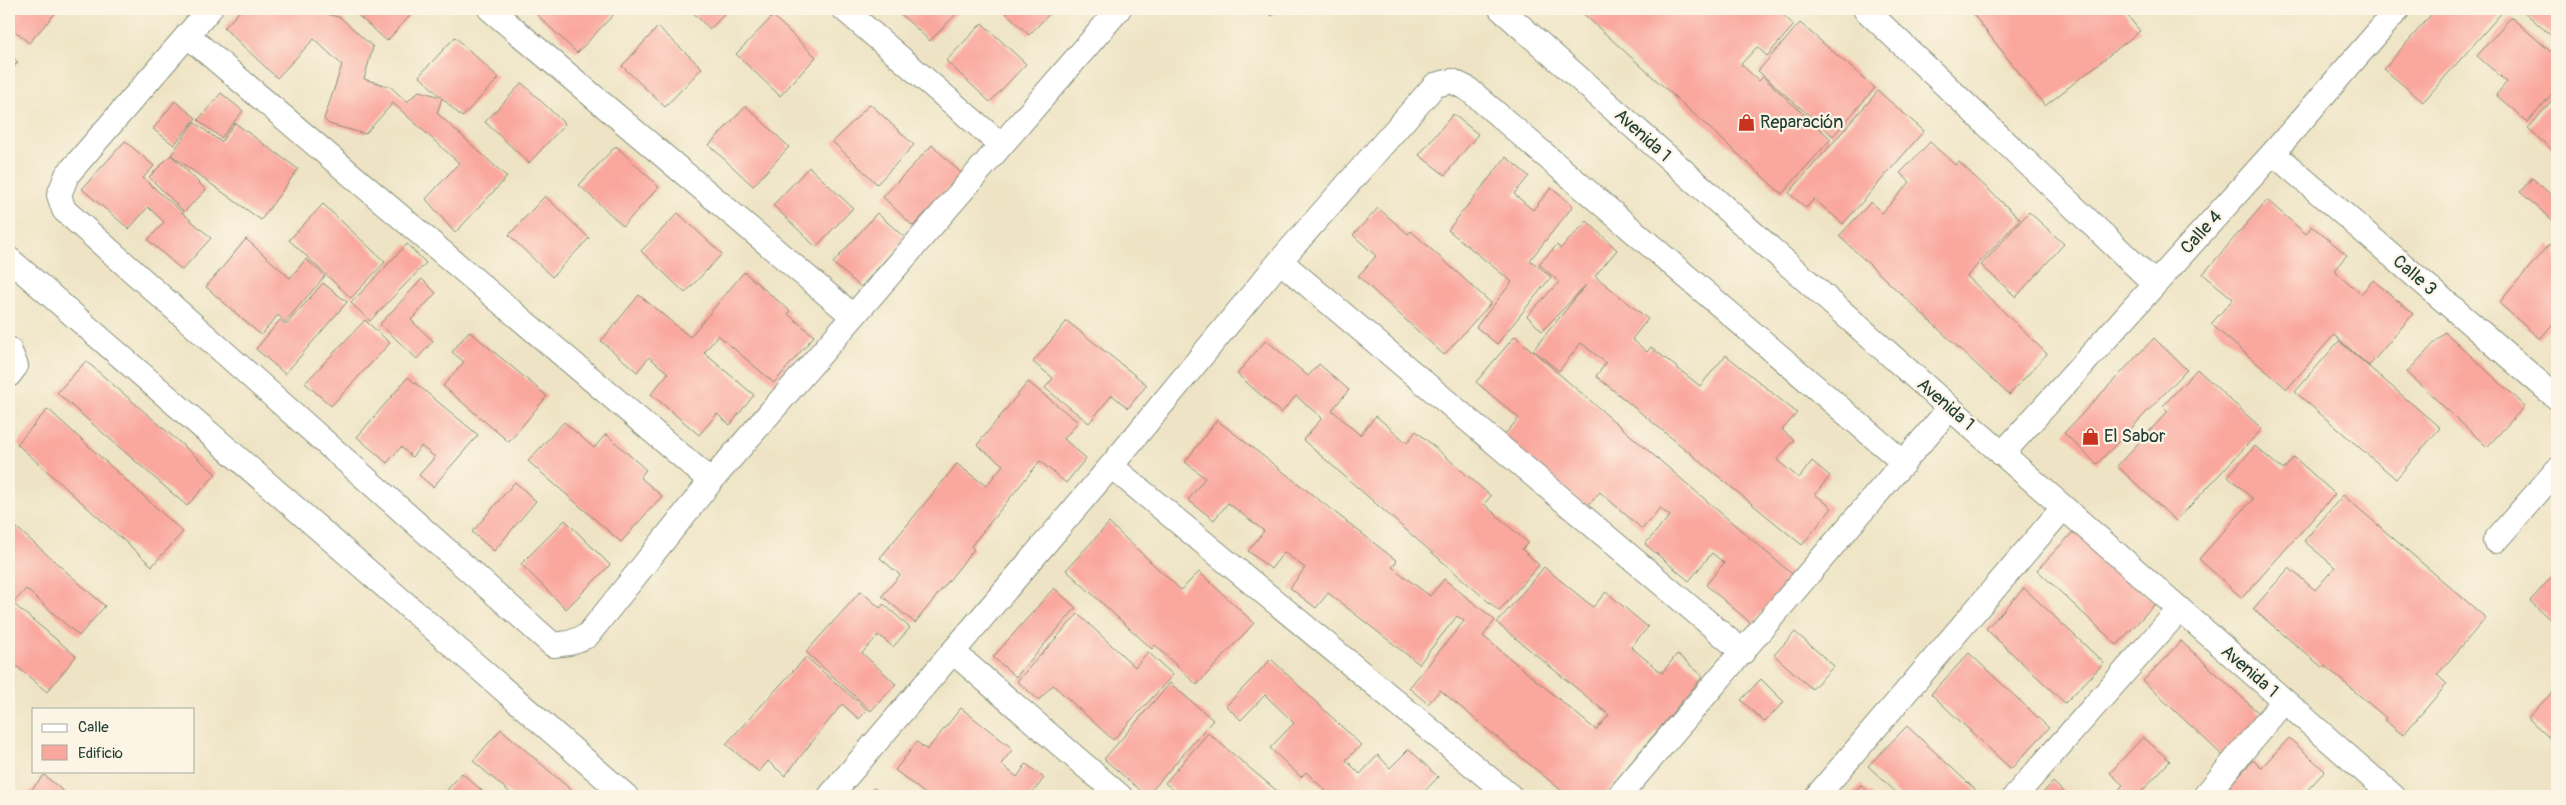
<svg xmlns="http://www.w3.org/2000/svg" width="2566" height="805" font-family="Pangolin,sans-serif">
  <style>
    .building { fill: #faa79e }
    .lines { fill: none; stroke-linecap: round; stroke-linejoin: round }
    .street-casing { stroke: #86907c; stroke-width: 26 }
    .street { stroke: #fff; stroke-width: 24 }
    .labels { text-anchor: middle; stroke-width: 4.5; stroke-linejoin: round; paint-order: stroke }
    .poi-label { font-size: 18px; fill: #1f3d34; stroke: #fcf5e5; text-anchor: start }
    .street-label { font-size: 18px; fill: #1f3d34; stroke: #fcf5e5 }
  </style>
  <rect width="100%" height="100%" fill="#fcf5e5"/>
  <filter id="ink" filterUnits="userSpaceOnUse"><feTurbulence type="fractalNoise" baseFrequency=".02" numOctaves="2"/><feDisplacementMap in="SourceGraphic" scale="10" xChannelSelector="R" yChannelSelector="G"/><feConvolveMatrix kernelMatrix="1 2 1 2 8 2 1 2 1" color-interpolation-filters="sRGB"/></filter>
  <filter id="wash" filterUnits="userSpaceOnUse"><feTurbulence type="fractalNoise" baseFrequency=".0096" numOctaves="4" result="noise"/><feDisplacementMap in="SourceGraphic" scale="20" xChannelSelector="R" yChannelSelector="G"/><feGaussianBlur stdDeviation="1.12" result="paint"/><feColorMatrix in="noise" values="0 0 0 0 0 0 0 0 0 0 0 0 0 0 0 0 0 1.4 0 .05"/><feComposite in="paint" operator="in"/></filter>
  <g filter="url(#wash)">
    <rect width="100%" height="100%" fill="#eee4c5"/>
    <g id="blocks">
      <!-- building -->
      <path class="building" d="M9,9h50l-30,34 -20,-17z
        M242,9h69l30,9 32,29 -9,32 27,8 16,15 12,-11 22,6 -22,-21 36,-39 44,41 -37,39 -20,-19 -5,15 70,64 -52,56 -29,-34 33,-36 -66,-60 -28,31 -36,-10 -5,-5 18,-54 -28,-26 -37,39 -53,-50z
        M351,9h65l-29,32z
        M537,9h71l6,5 -37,39 -43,-41z
        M689,9h41l-20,20z
        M895,9h66l-31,32z
        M1002,9h52l-25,26z
        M1263,9h16l-7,7z
        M1578,9h198l18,16 -27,31 -10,-9 -16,17 18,17 4,-4 68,62 -49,55z
        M1969,9h153l18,22 -95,75z
        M2436,9h69l-82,93 -39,-33z
        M2521,9h36v32z
        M773,16l43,41 -36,39 -44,-42z
        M2511,17l46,40v31l-29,34 -32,-27 11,-13 -30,-26z
        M982,23l44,41 -36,38 -44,-41z
        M1800,23l75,65 -42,48 -75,-65z
        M658,27l44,41 -37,39 -43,-41z
        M9,54l9,8 -9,10z
        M522,83l43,41 -36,39 -44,-41z
        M1878,91l46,40 -81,93 -29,-25 -8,9 -17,-15z
        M221,93l22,18 -22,27 -23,-18z
        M2557,94v60l-29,-25z
        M175,101l21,17 -22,27 -21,-16z
        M870,104l44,41 -37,39 -44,-42z
        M746,106l43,41 -36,39 -44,-41z
        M1453,114l25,20 -33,41 -26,-20z
        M194,122l27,20 14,-19 63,46 -37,51 -90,-65 35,35 -22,22 -35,-35 22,-22z
        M125,141l29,25 -11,12 68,60 -29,32 -34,-30 16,-18 -16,-15 -19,22 -47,-40z
        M1930,142l25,23 4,-3 61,57 -53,57 80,78 -38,41 -170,-159 32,-34 11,11 28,-31 -10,-9z
        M932,145l30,29 -49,52 -30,-29z
        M616,146l43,41 -36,39 -44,-41z
        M1506,157l23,19 -15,18 19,16 18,-22 22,18 -43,54 21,17 -54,67 -21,-17 36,-45 -64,-52z
        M809,167l44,41 -37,39 -43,-42z
        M2532,178l25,22v24l-37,-32z
        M545,196l44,42 -37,39 -43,-42z
        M2267,200l39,34 6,-8 35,29 -13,15 27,24 12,-14 40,34 -44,52 -35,-31 -47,54 -76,-65 22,-25 -30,-25z
        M323,204l62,58 -34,36 -62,-58z
        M1378,208l30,26 3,-3 80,72 -47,52 -86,-79 18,-20 -23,-21z
        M2029,212l35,32 -48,53 -35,-32z
        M678,213l44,41 -37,39 -44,-42z
        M877,213l28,25 -44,49 -28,-24z
        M1587,221l30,29 -22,26 53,43 -16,20 15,13 4,-5 49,39 26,-31 71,58 -15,17 12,10 -17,20 22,18 13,-17 18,15 -15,18 17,14 -30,37 -206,-169 10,-13 -25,-20 -22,28 -26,-21 53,-65 -44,46 -15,-15 32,-34 -20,-18 18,-19 3,4z
        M246,239l44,39 16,-19 19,17 -40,46 -7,-7 -17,20 -55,-48z
        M407,244l19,19 -56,58 -19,-18z
        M2549,244l5,5 3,-3v73l-17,20 -41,-36z
        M744,272l46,39 -2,3 26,22 -40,47 -56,-48 -14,18 50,42 -24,30 -13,-11 -18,21 -48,-41 17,-21 -19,-16 -12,15 -36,-31 38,-46 51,42z
        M422,279l14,14 -25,27 22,21 -16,18 -37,-35z
        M323,283l24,19 -62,72 -29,-25 24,-29 6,5z
        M365,320l25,23 -59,63 -26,-23z
        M1067,321l80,64 -19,23 -16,-13 -23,28 -44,-35 8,-10 -20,-16z
        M469,331l78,65 -38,46 -66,-56 21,-24 -12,-10z
        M2445,332l80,74 -38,41 -80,-75z
        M1515,336l278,239 -41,49 -46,-39 18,-22 -12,-10 -23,28 -44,-37 25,-28 -10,-8 -18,21 -42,-37 -13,15 -84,-71 16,-18 -43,-36z
        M2154,338l33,32 -90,94 -33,-31z
        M1266,340l42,36 11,-12 30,26 -17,20 28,25 16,-19 31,27 9,-12 75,65 -7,8 44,39 -6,6 17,16 -40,46 -196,-171 19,-22 -26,-22 -15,17 -44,-39z
        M2339,341l101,87 -44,51 -101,-87z
        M86,361l130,113 -29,32 -130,-113z
        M2197,369l65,60 -86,92 -59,-55 51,-55 -5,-5z
        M408,377l70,58 -45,52 -14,-12 16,-18 -14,-11 -9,11 -11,-10 -14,16 -30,-26z
        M1028,382l50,40 -14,17 22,19 -20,25 -26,-22 -69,85 3,3 -59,74 -33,-27 18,-21 -20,-17 77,-94 29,22 17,-21 -26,-20z
        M48,409l135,123 -31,34 -135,-122z
        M1217,420l180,141 -5,6 38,29 14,-17 51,41 -12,16 113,94 13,-15 -112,-92 47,-56 49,40 13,-15 42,35 -17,20 31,26 15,-19 26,22 -100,120h-35l-128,-106 -12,14 -19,-16 55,-67 -7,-5 -38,48 -91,-71 -12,15 -26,-20 15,-20 -21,-16 -13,17 -23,-18 16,-20 -36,-28 -14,17 -26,-20 17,-22 -20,-16z
        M564,422l30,26 12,-14 40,36 -6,7 22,19 -41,46 -93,-81z
        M2255,446l28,24 11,-13 41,37 -93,104 -43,-39 54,-60 -25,-23z
        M515,482l21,19 -42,50 -22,-19z
        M2343,495l143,123 -49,57 10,9 -44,51 -19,-15 2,-2 -61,-52 -2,2 -70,-59 36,-41 26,22 20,-23 -31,-26z
        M565,520l45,45 -44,44 -45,-45z
        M9,521l96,85 -26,30 -53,-47 -13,14 -4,-4z
        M1109,523l72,67 18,-18 55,51 -57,62 -42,-40 -3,4 -86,-79z
        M2075,530l80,74 -38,41 -80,-75z
        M2557,571v55l-27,-25z
        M1054,588l22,20 -60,69 -23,-20z
        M2024,588l80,75 -39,40 -79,-74z
        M861,591l19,17 4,-4 26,24 -17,19 -14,-12 -17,18 34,31 -25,27 -65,-59z
        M9,600l67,56 -29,36 -38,-32z
        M1078,614l57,53 13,-15 25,23 -60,65 -60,-55 -14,15 -22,-19z
        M1795,632l39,34 -22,23 -38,-34z
        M2181,641l80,74 -38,41 -80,-75z
        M1969,653l80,75 -38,41 -80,-75z
        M806,657l61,53 -8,9 -17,-15 -57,72 -17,-15 -9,11 -33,-28z
        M1271,659l90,86 -15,15 14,14 18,-19 12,13 19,-19 29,28 -18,19h-89l-25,-24 -5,5 -31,-29 24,-25 -29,-28 -24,25 -15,-14z
        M1761,679l23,23 -20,20 -23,-22z
        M1170,683l43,37 -66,76 -43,-37z
        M2557,687v58l-29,-27z
        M961,708l52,41 -12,15 16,13 9,-13 18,14 -14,18h-102l-33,-26 22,-28 10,8z
        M1907,726l75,70h-82l-32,-30z
        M501,729l77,67h-64l-41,-35z
        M1208,733l75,63h-102l-16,-13z
        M2143,737l27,24 -28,30 6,5h-35l10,-11 -13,-12z
        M2289,738l36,33 -23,25h-82l33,-36 8,8z
        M462,773l26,23h-46z
        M44,775l25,21h-43z
        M2053,782l15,14h-28z
        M1861,785l12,11h-23z
        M874,788l11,8h-17z"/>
    </g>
  </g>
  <g filter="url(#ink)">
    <use href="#blocks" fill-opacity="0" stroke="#86907c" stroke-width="1"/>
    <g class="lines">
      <defs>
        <path id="street" d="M210,9l-143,166 -8,20 5,15 489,435 16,-2 18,-7 124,-155 408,-472
          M490,9l363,307
          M844,9l157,136
          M1501,9l449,399 443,388
          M1865,9l289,274
          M187,35l524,446
          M2273,153l284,245
          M9,259l617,537
          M1280,261l463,391
          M9,349l7,17 -7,9
          M2002,454l271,-301 125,-144
          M1111,466l399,330
          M2495,541l62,-71
          M953,652l167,144
          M830,796l281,-330 169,-205 155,-176 17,-4 16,8 436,374
          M1619,796l331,-388
          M1817,796l246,-288
          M2015,796l164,-186
          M2205,796l79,-95"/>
      </defs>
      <!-- street casing -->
      <use href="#street" class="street-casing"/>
      <!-- street -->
      <use href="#street" class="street"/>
    </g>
  </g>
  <!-- icons -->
  <defs>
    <symbol id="shop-bare" viewBox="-9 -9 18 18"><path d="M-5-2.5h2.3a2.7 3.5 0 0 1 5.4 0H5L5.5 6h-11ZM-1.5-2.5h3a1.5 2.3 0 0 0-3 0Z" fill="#c8321e" stroke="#fcf5e5" stroke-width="2.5" paint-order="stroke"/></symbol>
  </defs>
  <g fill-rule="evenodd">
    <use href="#shop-bare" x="1734" y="110" width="25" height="25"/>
    <use href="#shop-bare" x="2078" y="424" width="25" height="25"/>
  </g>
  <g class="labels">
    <!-- poi labels -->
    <g class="poi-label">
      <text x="1760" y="128">Reparación</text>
      <text x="2104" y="442">El Sabor</text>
    </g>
    <!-- street labels -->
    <g class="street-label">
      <text transform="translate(1643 135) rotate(42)" y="6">Avenida 1</text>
      <text transform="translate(2201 232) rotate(-48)" y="6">Calle 4</text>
      <text transform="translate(2415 275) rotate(41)" y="6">Calle 3</text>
      <text transform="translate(1946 404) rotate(41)" y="6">Avenida 1</text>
      <text transform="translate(2250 671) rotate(41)" y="6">Avenida 1</text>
    </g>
  </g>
  <!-- margin -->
  <rect width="2566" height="805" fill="none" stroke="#fcf5e5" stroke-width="30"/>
  <!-- legend -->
  <rect x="32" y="708" width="162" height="65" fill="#fcf5e5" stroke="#a4ab9e"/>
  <rect x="42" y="724" width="25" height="8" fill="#ffffff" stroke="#a4ab9e"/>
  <text x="78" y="732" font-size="15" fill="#1f3d34">Calle</text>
  <rect x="42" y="745" width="25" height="15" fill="#faa79e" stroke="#a4ab9e"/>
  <text x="78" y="758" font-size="15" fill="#1f3d34">Edificio</text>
</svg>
